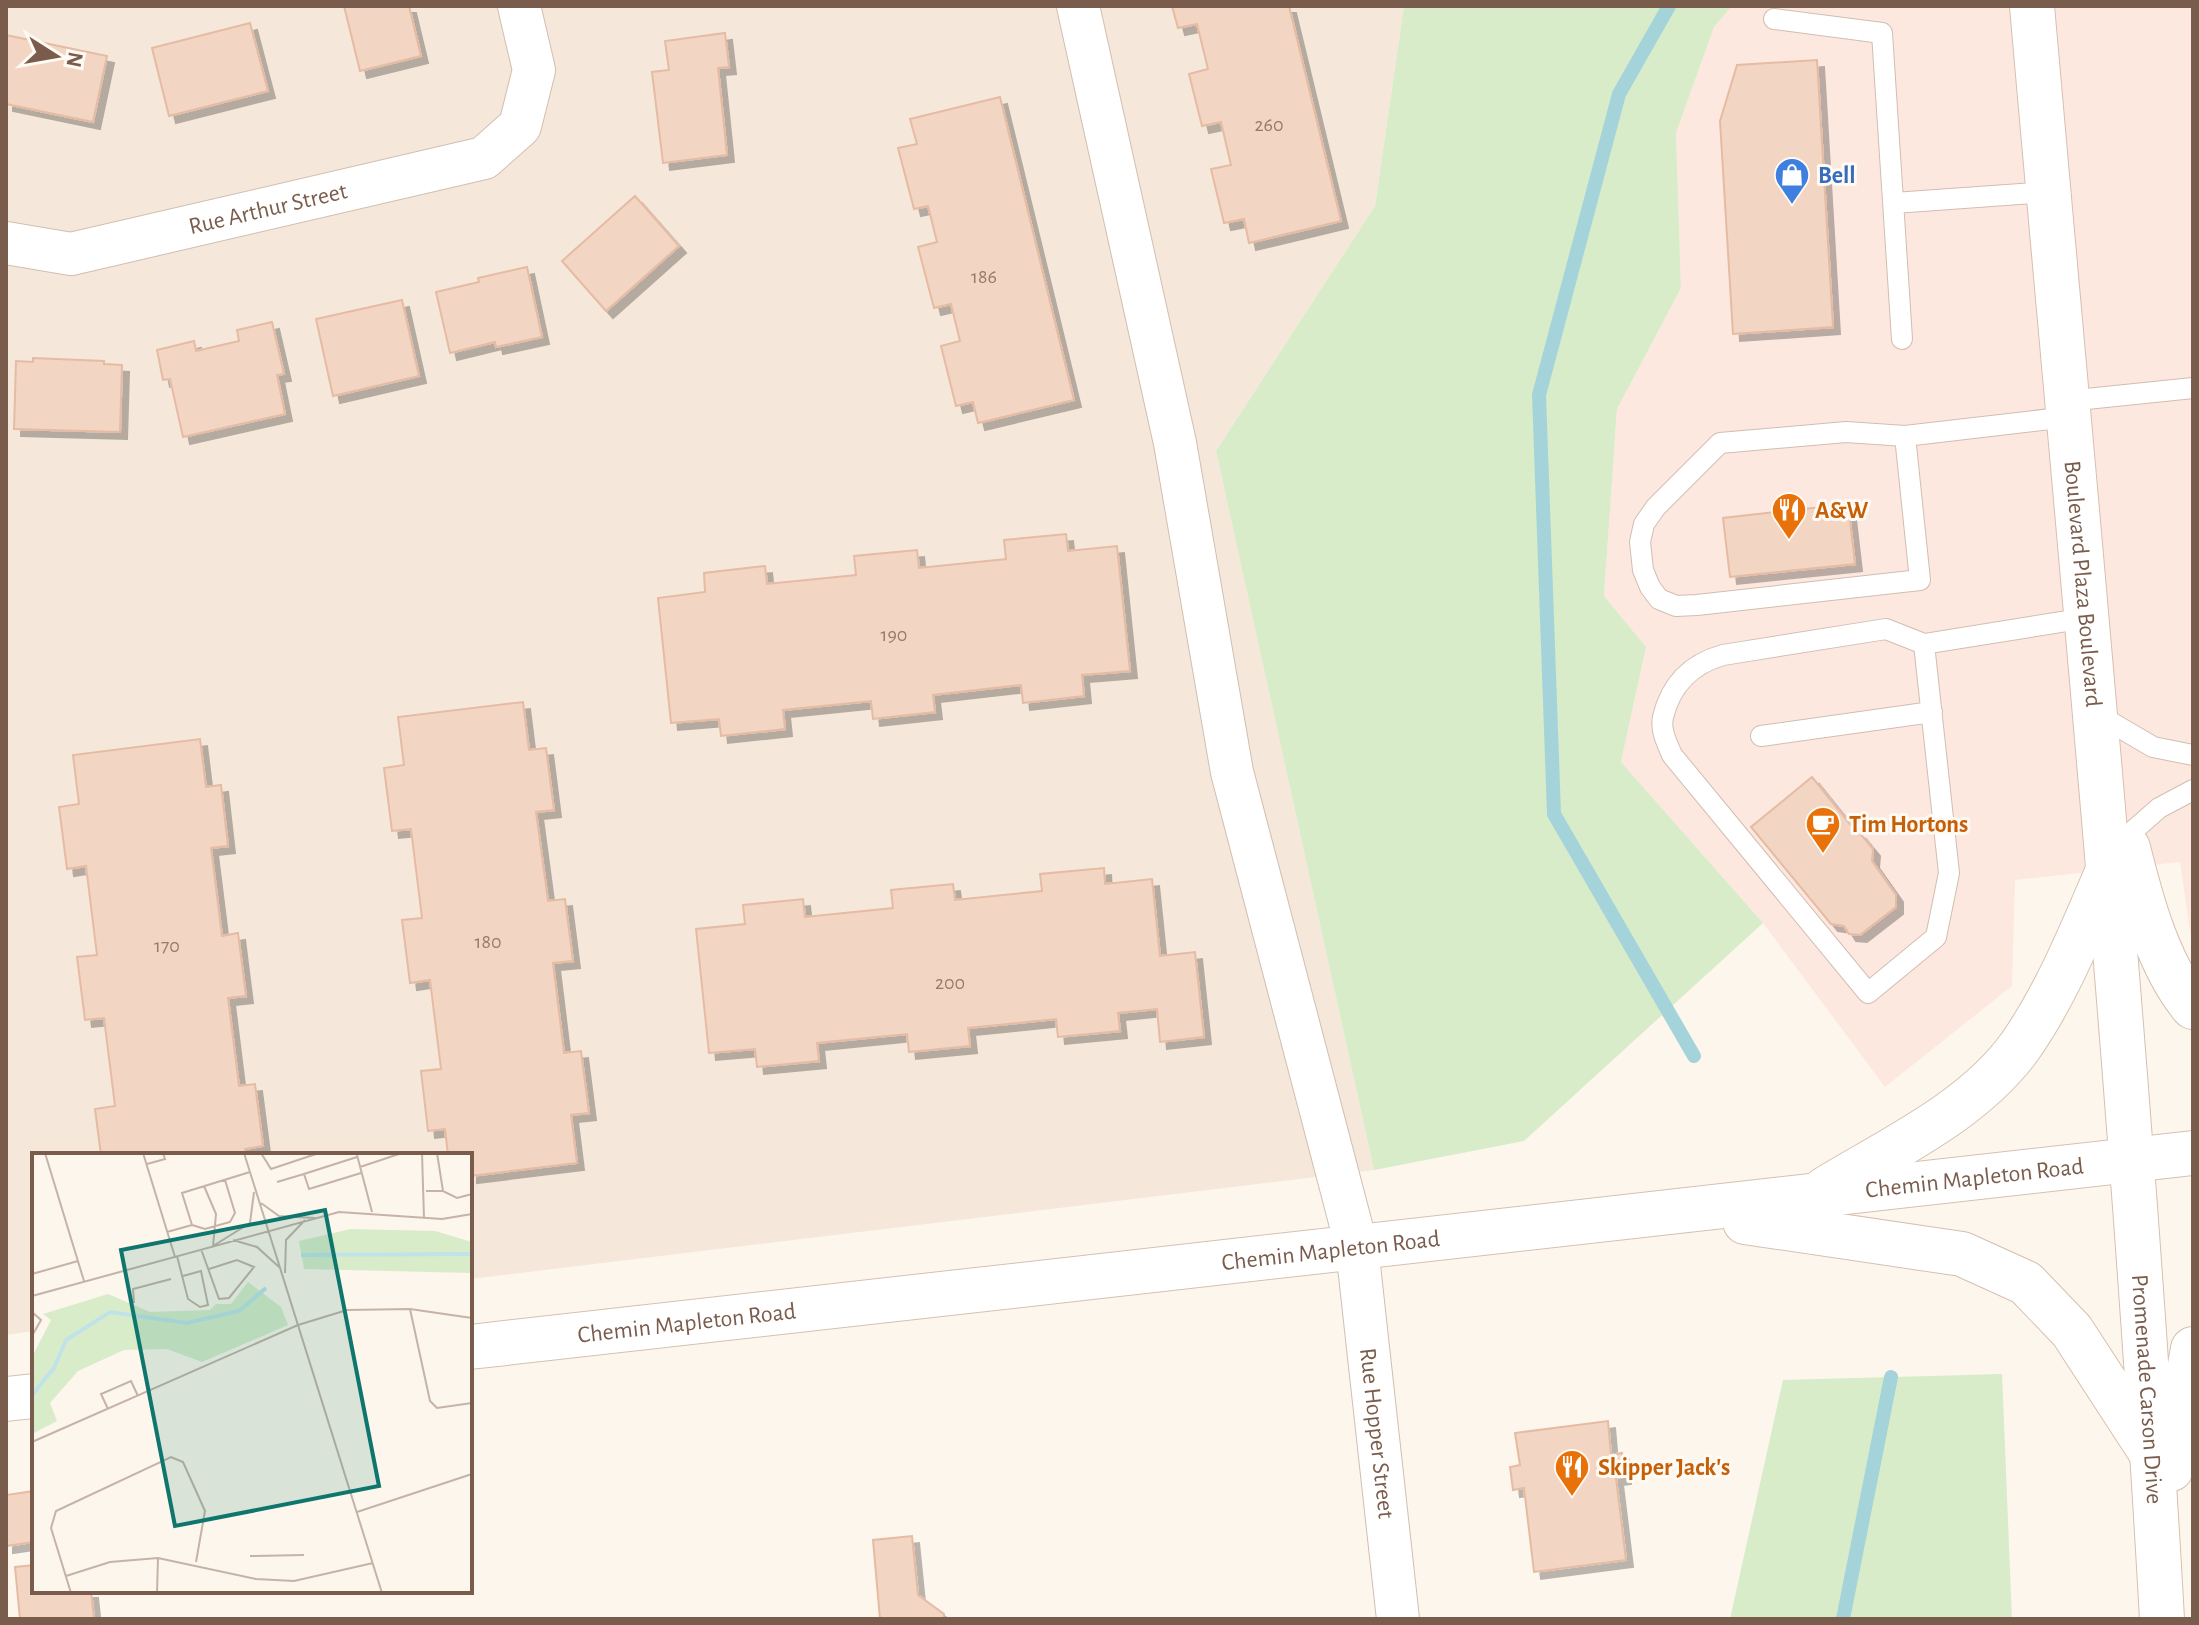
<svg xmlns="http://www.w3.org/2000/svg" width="2199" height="1625" font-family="'Alegreya Sans',sans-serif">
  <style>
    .residential { fill: #f5e8da }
    .commercial { fill: #fde8e0 }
    .green { fill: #d8ecc9 }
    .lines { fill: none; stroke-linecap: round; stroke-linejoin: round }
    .stream { stroke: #a5d3da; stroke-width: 14 }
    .building { fill: #f3d5c3; stroke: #e6bba3; stroke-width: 2; filter: url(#shadow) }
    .lane-casing { stroke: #d1beb0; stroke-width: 22 }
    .street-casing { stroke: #d1beb0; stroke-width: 44 }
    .secondary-casing { stroke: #d6c0b0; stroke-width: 46 }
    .lane { stroke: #fff; stroke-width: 20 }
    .street { stroke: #fff; stroke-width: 42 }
    .secondary { stroke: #fff; stroke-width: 44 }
    .labels { text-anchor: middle; stroke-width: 6; stroke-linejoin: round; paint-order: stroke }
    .number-label { font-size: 20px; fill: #987a6a }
    .shop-label { font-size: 24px; font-weight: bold; fill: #366cbe; stroke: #fffaf3; text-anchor: start }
    .street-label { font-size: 24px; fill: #7a5c4d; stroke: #fffaf3 }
    .food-label { font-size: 24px; font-weight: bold; fill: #c56008; stroke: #fffaf3; text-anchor: start }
    .inset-river { fill: none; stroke: #bfe3e8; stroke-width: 4 }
    .inset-road { fill: none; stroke: #c5b3a7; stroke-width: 2 }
    .view { fill: #0f766e; fill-opacity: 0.15; stroke: #0f766e; stroke-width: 4 }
    .inset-edge { fill: none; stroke: #7a5c4d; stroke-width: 4 }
  </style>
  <defs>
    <filter id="shadow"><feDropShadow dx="7" dy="7" stdDeviation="0" flood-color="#0004"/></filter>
  </defs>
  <rect width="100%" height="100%" fill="#fdf6ec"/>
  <!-- residential -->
  <path class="residential" d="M6,6h1398l-29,200 -159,245 158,719 -904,109v-124h-436v176l-28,4z"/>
  <!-- commercial -->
  <path class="commercial" d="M1732,6h461v928l-3,-3 -10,-69 -165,18 -3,106 -127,101 -122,-164 -142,-161 25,-115 -42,-51 13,-187 64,-121 -5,-155 38,-106z"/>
  <!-- green -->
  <path class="green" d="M1404,6h328l-18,21 -38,106 5,155 -64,121 -13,187 42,51 -25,115 142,161 -239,218 -150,29 -158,-719 159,-245z
    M2002,1374l10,245h-282l53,-239z"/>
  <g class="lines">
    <!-- stream -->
    <path class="stream" d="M1669,6l-50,88 -80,301 15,419 140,242
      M1843,1619l48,-242"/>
  </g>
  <!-- building -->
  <path class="building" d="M344,6h65l12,50 -61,15z
    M1172,6h117l52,215 -92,22 -5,-24 -20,4 -13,-54 20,-4 -10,-43 -19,4 -13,-52 19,-5 -11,-45 -19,4z
    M250,23l18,68 -99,25 -17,-68z
    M725,33l4,34 -11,1 9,87 -64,8 -11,-91 17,-2 -4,-29z
    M6,35l101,21 -14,66 -87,-18z
    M1817,60l16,267 -100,7 -13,-213 17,-56z
    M1000,97l74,303 -96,23 -5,-21 -17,4 -15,-60 19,-5 -9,-37 -17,4 -16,-61 19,-5 -9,-36 -14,3 -16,-61 19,-4 -7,-25z
    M635,196l44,50 -73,65 -44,-50z
    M527,267l15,70 -46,10 -1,-5 -45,11 -14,-61 43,-10 -1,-4z
    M402,300l17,76 -86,20 -17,-77z
    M272,322l12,52 -7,1 8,39 -102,23 -13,-58 -7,1 -6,-30 37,-9 2,10 43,-10 -2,-11z
    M33,358l71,3v3l18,1 -2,67 -106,-3 2,-68 17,1z
    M1848,504l7,60 -125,13 -7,-59z
    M1066,534l2,17 49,-5 13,125 -48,4 2,21 -61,7 -2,-18 -88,10 2,17 -62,7 -2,-18 -88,9 2,19 -64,7 -2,-17 -48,4 -13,-125 47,-6 -1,-19 61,-7 2,18 89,-9 -2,-19 63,-6 2,18 87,-9 -2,-19z
    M523,702l6,48 17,-2 8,62 -18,2 12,89 17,-2 8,62 -20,2 11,90 17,-2 8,62 -18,2 6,48 -107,13v-21h-22l-3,-26 -17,2 -7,-60 20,-2 -11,-89 -20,3 -8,-63 20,-2 -11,-89 -19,2 -8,-63 20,-3 -6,-48z
    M200,739l6,48 15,-2 7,61 -17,2 11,88 16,-3 8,63 -18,2 11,88 16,-2 8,62 -18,3 1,6h-145l-6,-46 20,-3 -11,-88 -19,2 -8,-63 20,-2 -11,-89 -19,3 -8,-62 20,-3 -6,-49z
    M1812,777l46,57 1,-2 14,17 -1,12 24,34v12l-36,28 -11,-1 -5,-8 -13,-2 -80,-97z
    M1104,868l1,16 47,-5 8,77 35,-4 9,85 -44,5 -3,-33 -39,4 2,18 -62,6 -2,-18 -88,9 2,18 -61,6 -2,-18 -90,9 2,18 -62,6 -2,-18 -46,4 -13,-124 49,-5 -2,-19 60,-6 2,18 88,-9 -2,-18 62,-6 2,16 87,-9 -2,-17z
    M1608,1421l3,34 11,-2 2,24 -8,1 10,82 -92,12 -10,-84 -11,2 -3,-23 10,-2 -5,-32z
    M34,1491v51l-28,4v-51z
    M912,1536l6,59 26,19v5h-64l-7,-79z
    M34,1565v26h57l3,28h-74l-5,-52z"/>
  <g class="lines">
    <defs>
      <path id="lane" d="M1774,19l108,14 20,306
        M1894,203l154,-11
        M2067,401l126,-13
        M1905,436l15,144 -223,25 -21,1 -17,-7 -9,-12 -7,-17 -3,-28 4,-18 12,-17 64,-64 126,-11 59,4 163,-19
        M1924,644l25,229 -13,64 -68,56 -196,-238c-5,-12 -12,-25 -9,-38 8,-33 28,-53 60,-62l163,-26 38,15 162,-26
        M2095,713l58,34 40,8
        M1761,736l171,-24
        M2126,837l33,-29 34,-18"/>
      <g id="street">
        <path id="s1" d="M1078,6l97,437 57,329 125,476 41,371"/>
        <path id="s2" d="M6,243l65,11 413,-96 36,-32 14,-56 -15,-64"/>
      </g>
      <g id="secondary">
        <path id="s3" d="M2032,6c47,537 100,1074 130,1613"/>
        <path d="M2128,848c13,52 30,117 65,159"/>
        <path d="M1825,1189c67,-41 149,-78 196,-144 36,-52 60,-112 85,-170"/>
        <path d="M1745,1222l217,32 64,29 46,48 80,123"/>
        <path id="s4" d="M470,1347l1723,-194"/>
        <path d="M6,1399l28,-3"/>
        <path d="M2171,1469l22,-120"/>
      </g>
    </defs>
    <!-- lane casing -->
    <use href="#lane" class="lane-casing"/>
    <!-- street casing -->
    <use href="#street" class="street-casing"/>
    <!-- secondary casing -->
    <use href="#secondary" class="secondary-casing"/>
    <!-- lane -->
    <use href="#lane" class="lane"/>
    <!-- street -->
    <use href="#street" class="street"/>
    <!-- secondary -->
    <use href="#secondary" class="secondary"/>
  </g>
  <!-- icons -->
  <defs>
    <symbol id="shop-pin" viewBox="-11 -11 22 30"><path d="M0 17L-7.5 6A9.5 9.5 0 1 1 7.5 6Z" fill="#3f7fe0" stroke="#fffaf3"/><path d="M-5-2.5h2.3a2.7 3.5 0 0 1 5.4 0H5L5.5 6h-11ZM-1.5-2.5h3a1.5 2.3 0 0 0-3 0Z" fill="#fff"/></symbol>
    <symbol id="restaurant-pin" viewBox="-11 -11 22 30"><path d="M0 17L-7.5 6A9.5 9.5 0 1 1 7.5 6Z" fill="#e8710a" stroke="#fffaf3"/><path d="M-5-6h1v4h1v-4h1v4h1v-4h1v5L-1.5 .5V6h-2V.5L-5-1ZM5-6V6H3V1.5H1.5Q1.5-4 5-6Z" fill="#fff"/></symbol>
    <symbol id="cafe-pin" viewBox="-11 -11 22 30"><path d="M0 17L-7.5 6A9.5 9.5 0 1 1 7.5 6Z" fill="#e8710a" stroke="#fffaf3"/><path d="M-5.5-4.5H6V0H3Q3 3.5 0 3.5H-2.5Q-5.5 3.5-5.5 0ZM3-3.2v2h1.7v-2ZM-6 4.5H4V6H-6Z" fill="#fff"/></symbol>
  </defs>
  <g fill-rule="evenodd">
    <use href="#shop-pin" x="1772" y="155" width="40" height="54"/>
    <use href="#restaurant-pin" x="1769" y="490" width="40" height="54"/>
    <use href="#cafe-pin" x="1803" y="804" width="40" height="54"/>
    <use href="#restaurant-pin" x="1552" y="1447" width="40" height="54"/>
  </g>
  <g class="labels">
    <!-- number labels -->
    <g class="number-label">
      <text x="1269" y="131">260</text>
      <text x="984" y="283">186</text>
      <text x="894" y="641">190</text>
      <text x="488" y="948">180</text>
      <text x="167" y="952">170</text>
      <text x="950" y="989">200</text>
    </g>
    <!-- shop labels -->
    <g class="shop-label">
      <text x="1818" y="183">Bell</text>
    </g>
    <!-- street labels -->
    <g class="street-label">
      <text dy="8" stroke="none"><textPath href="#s2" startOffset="268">Rue Arthur Street</textPath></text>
      <text dy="8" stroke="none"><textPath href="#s3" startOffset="580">Boulevard Plaza Boulevard</textPath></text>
      <text dy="8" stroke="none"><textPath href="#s4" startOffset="1514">Chemin Mapleton Road</textPath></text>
      <text dy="8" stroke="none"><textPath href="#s4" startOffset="866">Chemin Mapleton Road</textPath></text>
      <text dy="8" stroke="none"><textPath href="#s4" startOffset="218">Chemin Mapleton Road</textPath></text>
      <text dy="8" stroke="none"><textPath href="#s3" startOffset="1388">Promenade Carson Drive</textPath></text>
      <text dy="8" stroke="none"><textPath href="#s1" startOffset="1460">Rue Hopper Street</textPath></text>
    </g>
    <!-- food labels -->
    <g class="food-label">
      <text x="1815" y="518">A&amp;W</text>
      <text x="1849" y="832">Tim Hortons</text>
      <text x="1598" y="1475">Skipper Jack's</text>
    </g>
  </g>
  <!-- overview -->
  <g transform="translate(32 1153)">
    <rect width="440" height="440" fill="#fdf6ec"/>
    <path d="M319,76l84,2 37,11v31l-168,-4 -5,-28zM216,129l33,25 7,18 -86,37 -35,-13 -43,1 -46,21 -28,32 7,18 -25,13v-77l19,-37 -8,-6 65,-20 42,18 60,-2 6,-6h15z" fill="#d8ecc9"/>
    <path class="inset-river" d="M269,102l171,-1M0,242l22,-27 12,-28 44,-28 77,11 52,-12 27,-23"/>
    <path class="inset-road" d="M13,0l39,128M111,0l32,104M212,0l138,440M229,0l10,16 48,-16M390,0l2,65M405,0l6,38M325,2l15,57M325,4l-53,17 5,15 52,-16M115,11l18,-5 -2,-6M328,14l42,-14M245,29l27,-8M172,33l12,28 -3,32M394,38h17l14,7 15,-4M229,50l18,13 36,2M160,72l13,4 25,-7 5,-9 -10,-33M135,79l25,-7 -10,-32 68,-21M201,87l24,7 22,20M181,93l37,-23 4,-31M169,96l18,50 10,-1 25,-31 -17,-7 -28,9M145,103l11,43 12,8 8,-2 -7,-34 -18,5M253,120l1,-33 19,-20M0,121l46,-13M0,143l307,-84 103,7 30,-5M102,150l-1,-14 38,-10M378,156l20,92 7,7 35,-5M0,159l9,8 -9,16M76,256l-7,-15 30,-13 7,15M0,289l266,-117 49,-15 63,-1 62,9M325,359l115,-38M218,403l54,-1M34,423l44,-14 48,-4 98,21 38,2 79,-18M39,440l-20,-65 5,-17 115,-54 12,5 22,49 -9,51M125,440l1,-35"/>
    <path class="view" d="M293,57l54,276 -204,40 -54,-276z"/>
    <rect width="440" height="440" class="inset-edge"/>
  </g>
  <!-- border -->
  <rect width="2199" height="1625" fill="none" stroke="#7a5c4d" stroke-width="16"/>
  <!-- north arrow -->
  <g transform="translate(56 56) rotate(101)" stroke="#fffaf3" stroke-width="6" paint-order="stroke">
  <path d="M0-6L14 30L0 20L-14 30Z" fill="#7a5c4d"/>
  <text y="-12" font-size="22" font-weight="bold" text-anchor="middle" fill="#7a5c4d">N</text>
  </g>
</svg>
